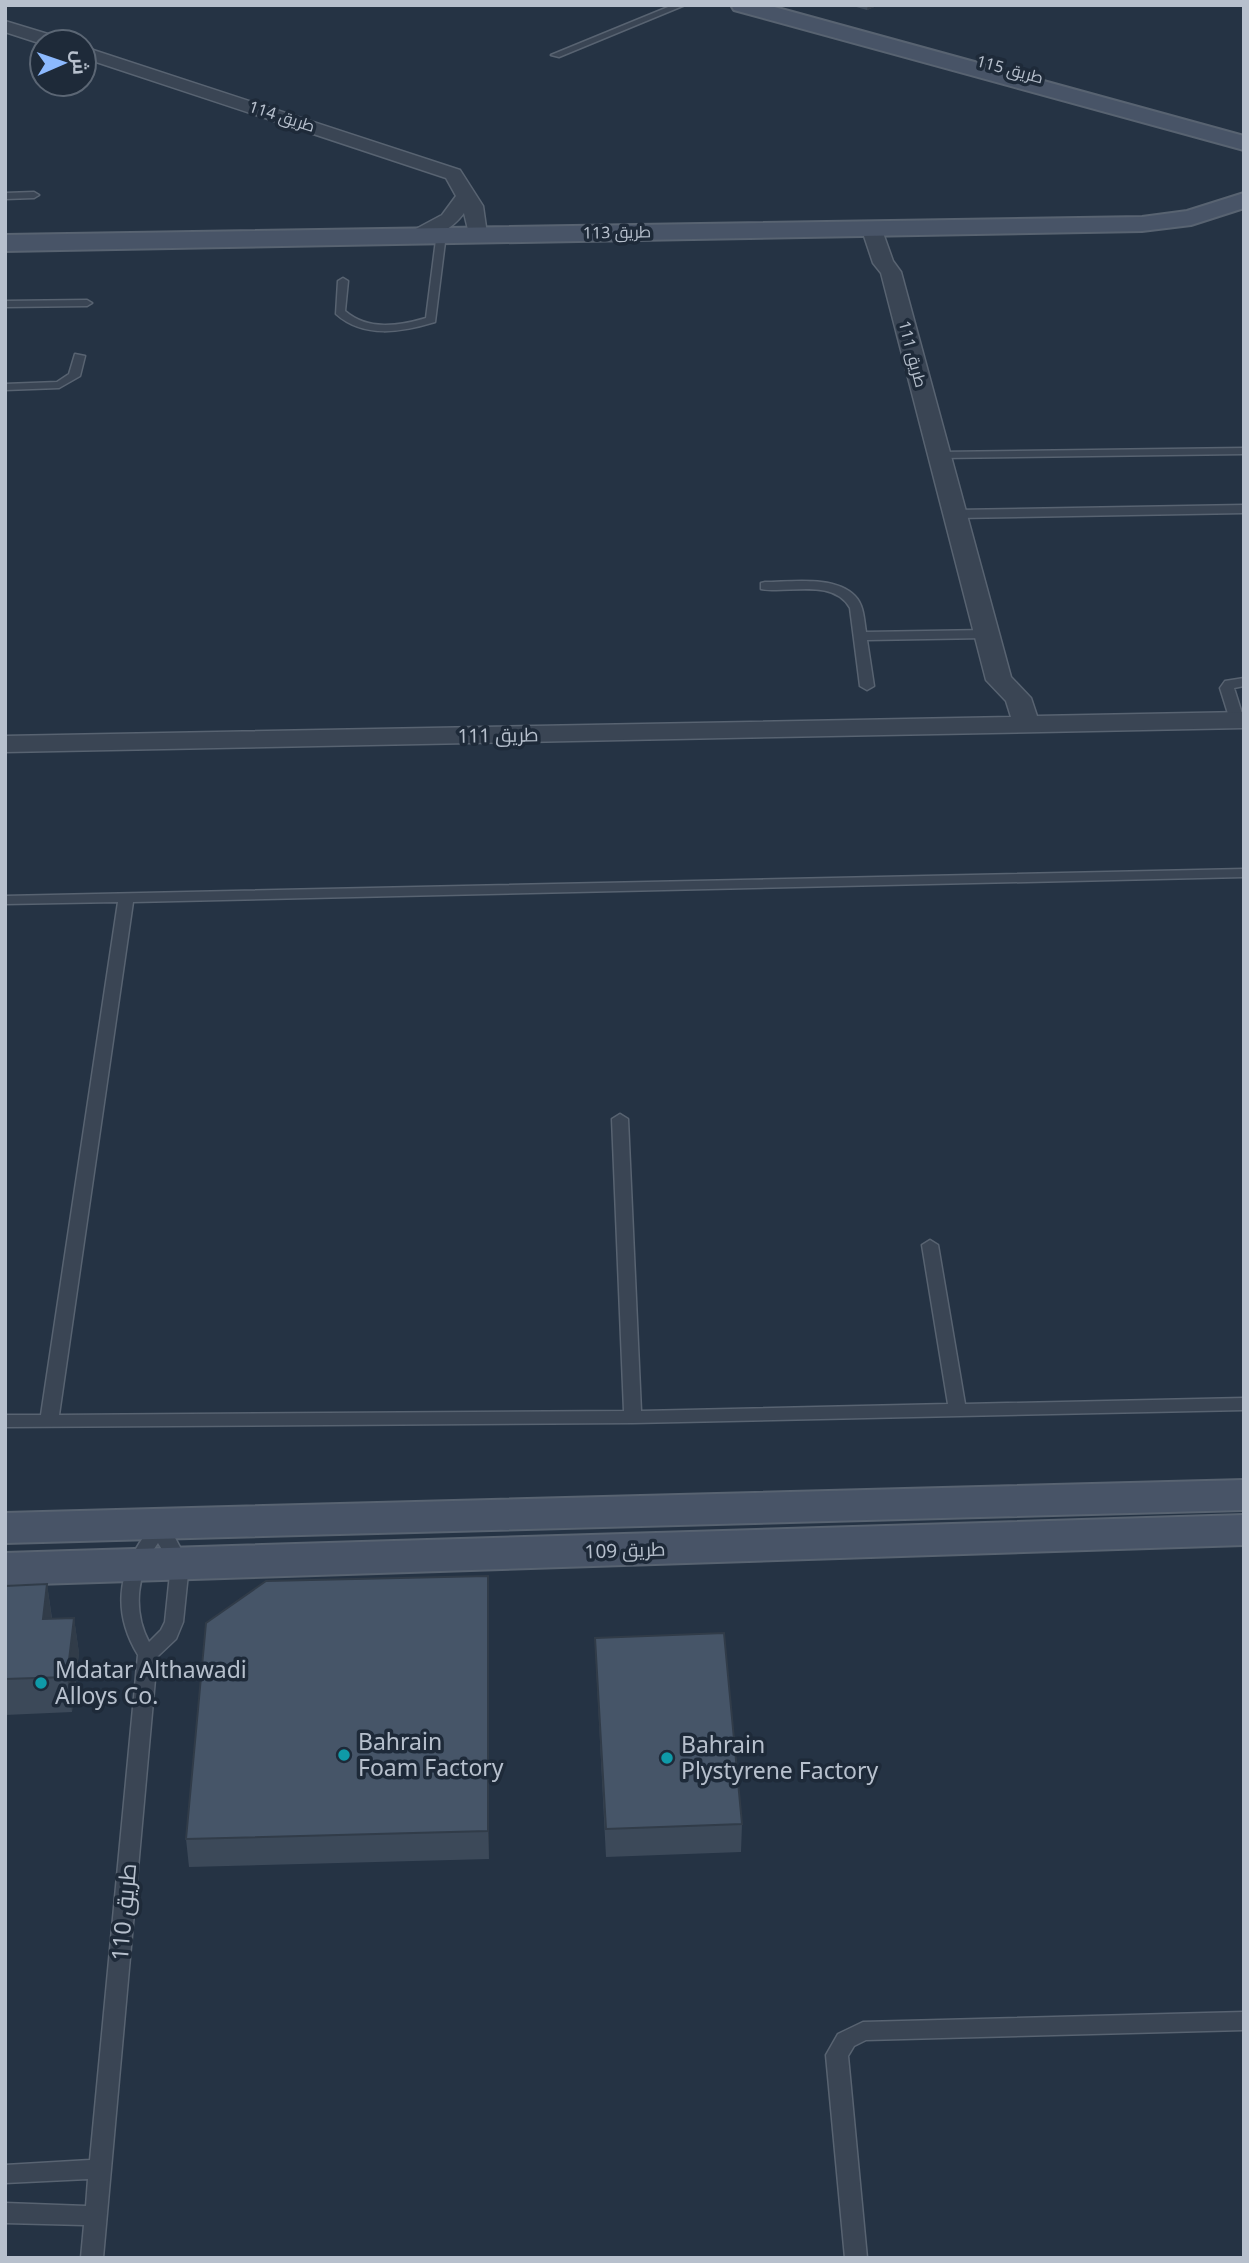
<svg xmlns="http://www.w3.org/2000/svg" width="1249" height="2263" font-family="'Noto Sans',Cairo,sans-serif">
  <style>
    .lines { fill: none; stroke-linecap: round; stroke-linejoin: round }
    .lane-casing { stroke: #586371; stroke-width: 3 }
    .street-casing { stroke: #586371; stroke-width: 3 }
    .secondary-casing { stroke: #586371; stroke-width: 4 }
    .lane { fill: #3a4554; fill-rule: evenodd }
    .street { fill: #3a4554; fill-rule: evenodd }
    .secondary { fill: #485467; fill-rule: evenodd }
    .wall { fill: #3c4959 }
    .shaded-wall { fill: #313c49 }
    .building { fill: #465568; stroke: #313c49; stroke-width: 2 }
    .culture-dot { fill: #0f9aa8; stroke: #1e2a39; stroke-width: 2.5 }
    .labels { text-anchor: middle; stroke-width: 7; stroke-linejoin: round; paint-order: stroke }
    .far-street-label { font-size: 16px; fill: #b7c0cd; stroke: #1e2a39 }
    .street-label { font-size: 19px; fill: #b7c0cd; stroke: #1e2a39 }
    .near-poi-label { font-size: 23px; fill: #b7c0cd; stroke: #1e2a39; text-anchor: start }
    .near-street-label { font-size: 23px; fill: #b7c0cd; stroke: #1e2a39 }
  </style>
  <rect width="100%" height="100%" fill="#253344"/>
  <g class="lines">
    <defs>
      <path id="lane" d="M673,5h12l-126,52 -8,-2z
        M5,193l29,-1 5,3 -5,3 -29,1z
        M437,232l9,2 -11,88c-33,10 -71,17 -99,-8l2,-33 5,-3 5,3 -3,30c23,20 54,15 81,7z
        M5,301l82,-1 5,3 -5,3 -82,1z
        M75,354l10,2 -5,20 -21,12 -54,2v-6l52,-2 12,-8z
        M1244,448v6l-304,4 -6,-3 6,-3z
        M1244,505v8l-288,5 -6,-4 6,-4z
        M765,582c26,0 70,-7 90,14 9,9 9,24 11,36l121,-2 6,4 -6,4 -120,2 7,46 -7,4 -7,-4 -10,-78c-17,-30 -62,-14 -89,-19v-6z
        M1244,678v8l-10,2 10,32 -7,4 -7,-4 -10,-32 5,-7z
        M1244,869v8l-1111,25 -74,513 565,-4 -12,-292 8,-5 8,5 13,292 307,-7 -26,-159 8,-5 8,5 27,159 279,-6v12l-611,13 -628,4v-12h36l77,-513 -113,2v-8z
        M165,1521l6,2 3,4 -5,6 5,3 15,28 -6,58 -7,17 -19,18 -54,601h-22l3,-33 -79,-2v-20l81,3 2,-27 -83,4v-18l85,-5 48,-505c-25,-41 -21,-82 7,-120l-6,-7 3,-4 6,-2 8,3zM158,1543l13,21 -6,58 -4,8 -12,12c-17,-32 -12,-70 9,-99z
        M1244,2012v18l-378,10 -12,6 -6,10 19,202h-22l-19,-203 12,-21 25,-12z"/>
      <path id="street" d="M5,21l56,17 3,4 -22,2 -37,-12z
        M84,47l376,123 23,36 4,28 -3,4h-14l-6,-25c-10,14 -33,30 -50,25l-3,-4 3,-4 28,-15 14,-19 -10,-18 -362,-120z
        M872,224l10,6 11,31 8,11 110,405 20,21 6,18 207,-4v16l-1239,24v-16l1006,-19 -5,-16 -20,-21 -105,-407 -8,-10 -11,-33z"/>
      <path id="secondary" d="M731,5h36l477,131v14l-510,-140z
        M1244,193v15l-53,17 -49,6 -1137,20v-16l1137,-18 45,-6z
        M1244,1480v30l-1239,33v-30z
        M1244,1515v30l-1239,40v-32z"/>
    </defs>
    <!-- lane casing -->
    <use href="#lane" class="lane-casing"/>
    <!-- street casing -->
    <use href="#street" class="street-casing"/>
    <!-- secondary casing -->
    <use href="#secondary" class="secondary-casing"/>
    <!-- lane -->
    <use href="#lane" class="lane"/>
    <!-- street -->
    <use href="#street" class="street"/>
    <!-- secondary -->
    <use href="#secondary" class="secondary"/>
  </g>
  <!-- wall -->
  <path class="wall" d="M849,5h30l-12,5z
    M47,1584l5,34h22l5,35 -7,59 -67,3v-129z
    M489,1603v256l-300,8 -3,-28z
    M595,1638l147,186 -1,28 -135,5 -10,-192z"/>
  <!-- shaded-wall -->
  <path class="shaded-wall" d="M868,5h11l-12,5z
    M488,1576l1,27v256l-1,-28z
    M47,1584l5,36 -9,-1z
    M74,1618l5,35 -7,59 -5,-35z"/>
  <!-- building -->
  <path class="building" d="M488,1576v255l-302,8 20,-216 60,-42z
    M47,1584l-4,35 31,-1 -7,59 -62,2v-93z
    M724,1633l18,191 -136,5 -11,-191z"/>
  <!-- markers -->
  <g class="culture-dot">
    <circle cx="41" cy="1683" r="7"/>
    <circle cx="344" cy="1755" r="7"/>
    <circle cx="667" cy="1758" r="7"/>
  </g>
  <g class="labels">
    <!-- far-street labels -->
    <g class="far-street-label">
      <text transform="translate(1010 69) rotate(15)" y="6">طريق 115</text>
      <text transform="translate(282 116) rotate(18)" y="6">طريق 114</text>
      <text transform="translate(617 232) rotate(-1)" y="6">طريق 113</text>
      <text transform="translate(913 354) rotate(75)" y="6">طريق 111</text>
    </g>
    <!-- street labels -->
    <g class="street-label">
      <text transform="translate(498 735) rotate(-1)" y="7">طريق 111</text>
      <text transform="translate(625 1550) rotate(-2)" y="7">طريق 109</text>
    </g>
    <!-- near-poi labels -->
    <g class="near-poi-label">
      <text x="55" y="1678">Mdatar Althawadi<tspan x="55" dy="26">Alloys Co.</tspan></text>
      <text x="358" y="1750">Bahrain<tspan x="358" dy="26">Foam Factory</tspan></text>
      <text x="681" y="1753">Bahrain<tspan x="681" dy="26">Plystyrene Factory</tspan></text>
    </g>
    <!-- near-street labels -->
    <g class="near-street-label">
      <text transform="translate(124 1912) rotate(-85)" y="8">طريق 110</text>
    </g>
  </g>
  <!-- border -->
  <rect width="1249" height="2263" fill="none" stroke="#b7c0cd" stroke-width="14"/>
  <!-- north arrow -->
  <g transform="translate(63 63) rotate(88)"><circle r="33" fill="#1e2a39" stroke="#5b6674" stroke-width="2"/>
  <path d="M0-5L12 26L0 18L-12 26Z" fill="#8cb9fe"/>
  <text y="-10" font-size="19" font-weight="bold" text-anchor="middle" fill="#b7c0cd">ش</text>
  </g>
</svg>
